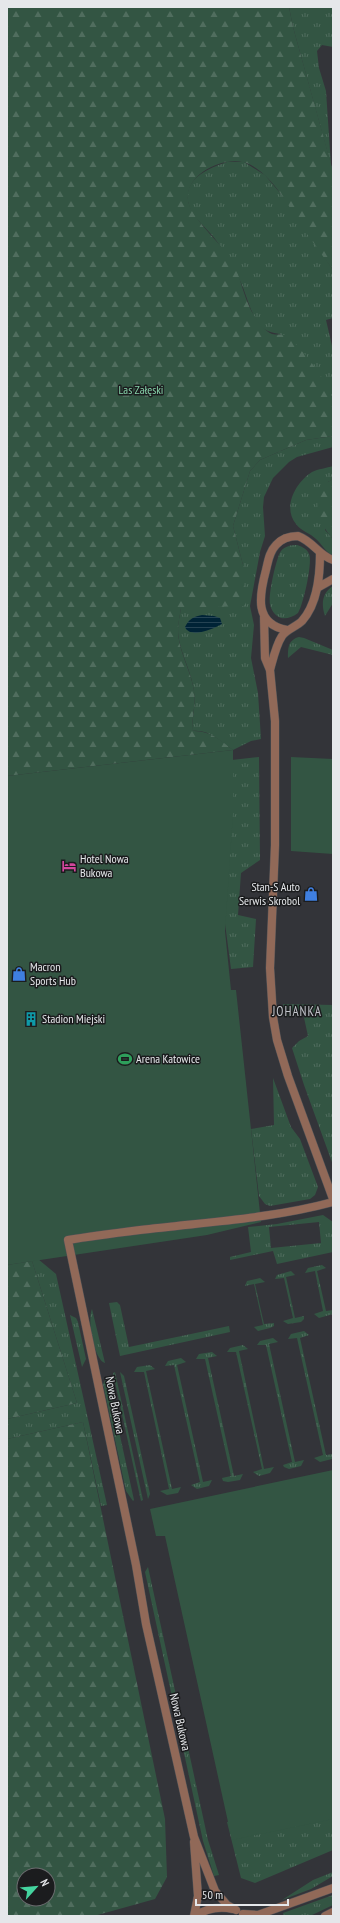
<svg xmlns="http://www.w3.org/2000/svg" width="340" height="1923" font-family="'PT Sans Narrow',sans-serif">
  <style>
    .grass { fill: url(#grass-tufts); fill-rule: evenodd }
    .forest { fill: url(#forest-firs); fill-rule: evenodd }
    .green { fill: #335543 }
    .water { fill: url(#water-rules) }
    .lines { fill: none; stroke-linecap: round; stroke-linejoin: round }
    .minor-casing { stroke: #4f5155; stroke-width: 9 }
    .minor { stroke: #916958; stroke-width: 8 }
    .labels { text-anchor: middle; stroke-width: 3; stroke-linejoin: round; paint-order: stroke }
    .park-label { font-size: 12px; fill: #87d4ab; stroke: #1b1c1e }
    .poi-label { font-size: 12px; fill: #e5e7ea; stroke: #1b1c1e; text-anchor: start }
    .street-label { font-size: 12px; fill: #e5e7ea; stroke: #1b1c1e }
    .neighbourhood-label { font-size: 13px; letter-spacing: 1px; fill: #c0c3c9; stroke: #1b1c1e }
  </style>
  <defs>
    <pattern id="grass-tufts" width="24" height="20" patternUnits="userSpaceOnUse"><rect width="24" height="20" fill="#335543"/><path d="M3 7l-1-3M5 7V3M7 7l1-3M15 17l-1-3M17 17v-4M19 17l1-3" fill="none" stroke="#506d5e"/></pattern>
    <pattern id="forest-firs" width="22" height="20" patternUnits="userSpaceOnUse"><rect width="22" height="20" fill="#335543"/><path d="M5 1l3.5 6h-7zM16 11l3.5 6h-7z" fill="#506d5e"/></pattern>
    <pattern id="water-rules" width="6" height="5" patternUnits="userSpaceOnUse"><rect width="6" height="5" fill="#002336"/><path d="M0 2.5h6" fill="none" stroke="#254353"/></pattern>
  </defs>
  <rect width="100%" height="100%" fill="#333439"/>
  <!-- grass -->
  <path class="grass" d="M289,7h44v40l-11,-2 -5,6 2,17 7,23 5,74 -38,-138z
    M227,162h17l21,13 20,24 48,71v48l-7,2 7,30v49c-13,-23 -27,-45 -48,-62 -6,-5 -15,-3 -22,-9 -12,-12 -15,-28 -21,-43 -6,-15 -16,-29 -24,-42 -10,-16 -34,-29 -30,-51 4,-18 25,-25 39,-30z
    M333,436v11l-36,10 -8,5 -16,16 -9,19 -1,10 2,29 -5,16 -10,54 4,19 -3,33 7,35 3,46 -10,2 -18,9c-13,-9 -24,-21 -41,-19 0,-13 4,-26 2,-39 -2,-22 -16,-41 -16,-63 0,-7 2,-14 3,-21l62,-43 -10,-39 17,-55 10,-11 46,-20z
    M333,466v13l-5,3 -3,48 8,9v16c-8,-3 -11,-11 -17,-16 -6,-6 -15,-8 -20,-15 -14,-17 0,-42 16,-52 6,-3 15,-4 21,-6z
    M297,545c6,2 10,4 12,9 4,8 -6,52 -11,59 -5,4 -11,6 -17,5 -6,-2 -10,-8 -11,-14 -2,-8 6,-46 11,-53 4,-5 10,-6 16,-6z
    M333,586v17l-8,13c-4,-12 -3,-23 8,-30z
    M299,637l5,1 29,12v5l-32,-8 -13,11c0,-10 0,-18 11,-21z
    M259,757l1,103 -19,13 -3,42 18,4 -3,48 -22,2 -21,-160 4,-47z
    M283,1004l50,1v160l-29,-80 -12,-37 7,-7 9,-5 -5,-23 -17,4z
    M273,1078l18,49 9,12 18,48 -3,8 -5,4 -40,7 -5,-2 -6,-8 -8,-67 23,-4z
    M323,1215l10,7v30l-56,12 -4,-13 -43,9v-3l21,-5 -3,-25 29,-3zM319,1222l2,21 -50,5 -2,-21z
    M38,1259l18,15 51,231 -6,1 -18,-84 -76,17v-20l70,-16 -45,-142z
    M322,1265l4,3 -9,3 9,40 7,-1v4l-14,4 -5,-4 9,-3 -8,-40 -10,2 3,-5z
    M291,1271l4,4 -9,2 9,41 9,-2v3l-3,3 -13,2 -5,-3 10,-3 -9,-40 -9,1 2,-4z
    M260,1278l5,4 -10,2 9,40 10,-1v3l-4,2 -12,3 -4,-4 9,-2 -9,-41 -9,2 2,-5z
    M117,1302l3,3 9,42 100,-21 1,6 -110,24 -11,-53z
    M92,1309l13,54c-11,-3 -18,-44 -13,-54z
    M70,1315l6,3 2,4 8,37 -4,8z
    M304,1331l5,4 -9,3 26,117 7,-1 -1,5 -12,3 -6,-4 9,-3 -26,-117 -9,1 3,-5z
    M273,1338l5,4 -9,2 26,118 9,-2 -3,6 -12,3 -5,-2 -1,-2 9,-3 -26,-117h-9l3,-4z
    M243,1345l5,4 -9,2 25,118 10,-2 -4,6 -11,3 -6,-4 9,-3 -26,-117h-9l3,-4z
    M212,1352l5,4 -9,2 26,118 9,-2 -3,6 -12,2 -5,-1 -1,-3 9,-2 -26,-117h-9l3,-5z
    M181,1358l5,4 -9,3 26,117 9,-2 -3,6 -12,3 -6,-4 9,-3 -26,-117 -9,1 3,-5z
    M150,1365l5,4 -9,2 26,118 9,-2 -3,6 -11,2 -7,-4 9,-2 -25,-117h-10l3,-5z
    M115,1372l28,128 -2,1 -28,-128z
    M120,1372l4,4 26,118 -2,5z
    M107,1376l27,124 -1,1 -7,-10 -23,-107z
    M148,1567l31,142 -5,-3 -29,-134z
    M182,1720l26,120 11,35 -5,1 -11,-35 -25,-116z
    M333,1799v51l-78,33 -14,-5 -14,-56z
    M333,1872v4l-22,13 -29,11 31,-20z
    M333,1895v10l-23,11h-26l-1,-3z"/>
  <!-- forest -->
  <path class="forest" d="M7,7h282l4,20 40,144v99c-11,-15 -22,-30 -32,-45 -14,-21 -27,-47 -50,-60 -22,-12 -66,7 -63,35 1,8 7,15 11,21 12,16 27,28 36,45 7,17 10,36 20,51 4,6 10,14 17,17 4,1 8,0 12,1 14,6 46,50 49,65 2,11 0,25 0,36l-27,4 -46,20 -10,11 -17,55 10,39 3,41 -65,2c-1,7 -3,15 -3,22 0,21 13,40 16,61 2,13 -2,26 -2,40 18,-1 28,9 41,19l-226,26z
    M333,479v60c-16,-17 -25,-47 0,-60z
    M32,1261l45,142 -70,16v-154z
    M83,1422l82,397 2,58 -12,22 -61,17h-87v-477zM24,1875h24v24h-24z"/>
  <!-- green -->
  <path class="green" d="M233,750v63l-8,118 6,59h5l25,232 -54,13 -200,30v-489z
    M291,757l42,2v95l-42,-3z
    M333,1470v349l-101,21 -67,-304h-9l-6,-27z"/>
  <!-- water -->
  <path class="water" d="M202,615l12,1 6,2 2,6c-9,5 -32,15 -37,3 4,-8 8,-10 17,-12z"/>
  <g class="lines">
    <defs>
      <path id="minor" d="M317,588l16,-9
        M264,617l1,41 5,12 5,51v124l-5,123 3,49 4,23 11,36 45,123
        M287,630c-33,-6 -28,-34 -21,-60 2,-8 3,-18 10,-25 6,-7 14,-9 22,-9 16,6 20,19 35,24
        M270,670c3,-11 6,-25 12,-34 5,-7 14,-9 20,-15 16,-18 18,-46 18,-68
        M194,1842l4,54 -4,20
        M236,1910l-9,-5 -12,-14 -21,-54 -48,-213 -10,-59 -68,-325c24,-4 48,-7 72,-10 65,-8 130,-11 193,-28
        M243,1914l15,1 75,-27
        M195,1916c12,-8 24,-10 38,-7
        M325,1916l8,-4"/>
    </defs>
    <!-- minor casing -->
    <use href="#minor" class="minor-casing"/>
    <!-- minor -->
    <use href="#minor" class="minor"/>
  </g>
  <!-- icons -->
  <defs>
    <symbol id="hotel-bare" viewBox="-9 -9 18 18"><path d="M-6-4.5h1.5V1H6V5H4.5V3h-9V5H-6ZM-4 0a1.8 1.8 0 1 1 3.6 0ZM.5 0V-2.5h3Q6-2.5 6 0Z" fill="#d1479c" stroke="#1b1c1e" stroke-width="2.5" paint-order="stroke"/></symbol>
    <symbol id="shop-bare" viewBox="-9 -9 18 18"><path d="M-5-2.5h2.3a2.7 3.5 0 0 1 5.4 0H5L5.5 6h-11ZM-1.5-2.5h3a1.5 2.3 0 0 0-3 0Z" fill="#3f7fe0" stroke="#1b1c1e" stroke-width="2.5" paint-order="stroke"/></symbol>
    <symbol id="building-bare" viewBox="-9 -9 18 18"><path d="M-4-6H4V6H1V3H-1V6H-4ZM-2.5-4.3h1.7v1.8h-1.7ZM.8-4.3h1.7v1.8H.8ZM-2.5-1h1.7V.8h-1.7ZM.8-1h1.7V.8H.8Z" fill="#0f9aa8" stroke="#1b1c1e" stroke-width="2.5" paint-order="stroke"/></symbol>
    <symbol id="stadium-bare" viewBox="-9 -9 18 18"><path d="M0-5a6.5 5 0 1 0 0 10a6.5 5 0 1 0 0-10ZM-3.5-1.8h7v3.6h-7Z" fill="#2e9e5b" stroke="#1b1c1e" stroke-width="2.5" paint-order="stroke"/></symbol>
  </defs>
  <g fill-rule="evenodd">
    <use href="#hotel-bare" x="59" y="856" width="20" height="20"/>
    <use href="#shop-bare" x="301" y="884" width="20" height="20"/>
    <use href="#shop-bare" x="9" y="964" width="20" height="20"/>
    <use href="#building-bare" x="21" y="1009" width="20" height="20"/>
    <use href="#stadium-bare" x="115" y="1049" width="20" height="20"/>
  </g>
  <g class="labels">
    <!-- park labels -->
    <g class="park-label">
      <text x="141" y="394">Las Załęski</text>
    </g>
    <!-- poi labels -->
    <g class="poi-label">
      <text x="80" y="863">Hotel Nowa<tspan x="80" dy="14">Bukowa</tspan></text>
      <text x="300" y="891" text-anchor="end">Stan-S Auto<tspan x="300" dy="14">Serwis Skrobol</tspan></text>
      <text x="30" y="971">Macron<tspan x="30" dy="14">Sports Hub</tspan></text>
      <text x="42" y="1023">Stadion Miejski</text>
      <text x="136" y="1063">Arena Katowice</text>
    </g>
    <!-- street labels -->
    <g class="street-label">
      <text transform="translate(115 1405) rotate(79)" y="4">Nowa Bukowa</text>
      <text transform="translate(180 1722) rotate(77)" y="4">Nowa Bukowa</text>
    </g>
    <!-- neighbourhood labels -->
    <g class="neighbourhood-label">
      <text x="297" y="1016">JOHANKA</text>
    </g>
  </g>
  <!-- border -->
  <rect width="340" height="1923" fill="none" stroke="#e5e7ea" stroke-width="16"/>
  <!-- north arrow -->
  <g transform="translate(36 1887) rotate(63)"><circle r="19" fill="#1b1c1e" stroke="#6c6d70"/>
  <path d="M0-3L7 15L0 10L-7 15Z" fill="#44d49f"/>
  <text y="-6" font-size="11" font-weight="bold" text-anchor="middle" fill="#e5e7ea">N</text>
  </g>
  <!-- scale -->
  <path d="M196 1899v6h92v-6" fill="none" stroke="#e5e7ea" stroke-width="2"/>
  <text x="202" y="1899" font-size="12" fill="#e5e7ea" stroke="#1b1c1e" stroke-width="3" paint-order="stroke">50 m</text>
</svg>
